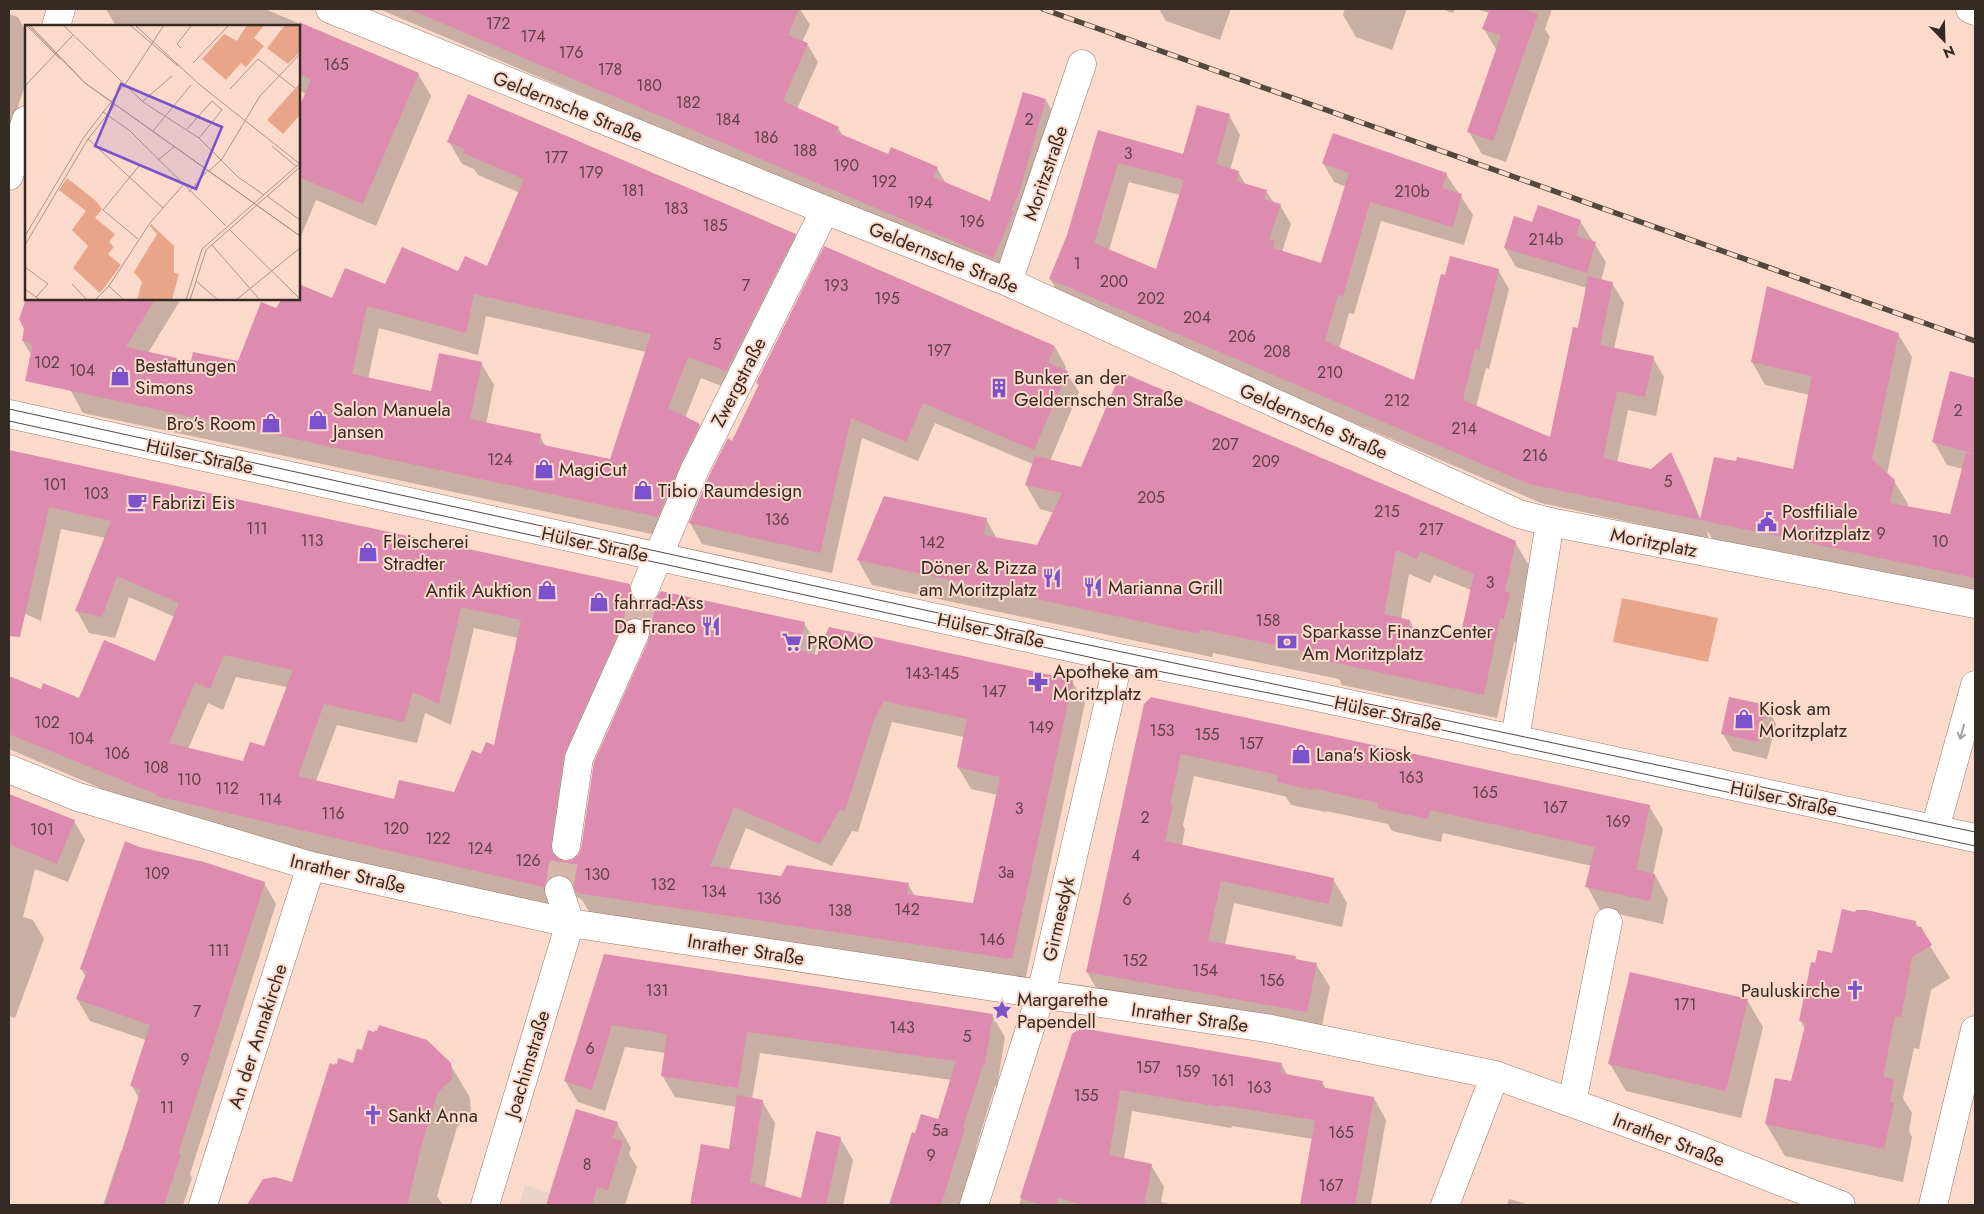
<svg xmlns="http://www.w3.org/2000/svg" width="1984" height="1214" font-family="Jost,sans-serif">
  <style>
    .education { fill: #ead2c8 }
    .green { fill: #e8a589 }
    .shadow { fill: #0003; fill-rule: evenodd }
    .building { fill: #dd8bae; fill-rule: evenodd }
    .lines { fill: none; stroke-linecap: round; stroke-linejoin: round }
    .minor-tunnel { stroke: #d4b7aa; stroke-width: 28; stroke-dasharray: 28 14; stroke-linecap: butt }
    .minor-casing { stroke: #97796c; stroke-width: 29 }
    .minor { stroke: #fff; stroke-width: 28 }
    .tram { stroke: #55463e; stroke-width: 1 }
    .rail-casing { stroke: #55463e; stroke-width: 5.5 }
    .rail { stroke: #fbdacc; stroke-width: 4; stroke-dasharray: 11; stroke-linecap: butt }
    .oneway { stroke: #a59f9c }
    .labels { text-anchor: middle; stroke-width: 4; stroke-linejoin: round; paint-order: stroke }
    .number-label { font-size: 16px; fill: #604246 }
    .street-label { font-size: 19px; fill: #362a24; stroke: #fbdacc }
    .poi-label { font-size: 19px; fill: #362a24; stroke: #fbdacc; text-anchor: start }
    .inset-road { fill: none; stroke: #ac9489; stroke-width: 1 }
    .view { fill: #7b52cb; fill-opacity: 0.15; stroke: #7b52cb; stroke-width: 2.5 }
    .inset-edge { fill: none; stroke: #362a24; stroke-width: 2.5 }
  </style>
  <rect width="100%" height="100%" fill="#fbdacc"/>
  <!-- education -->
  <path class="education" d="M525,1185l60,20h-66z"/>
  <!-- green -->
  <path class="green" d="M1622,598l96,20 -10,44 -95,-20z"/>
  <!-- shadow -->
  <path class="shadow" d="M106,9h159l153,65 13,22 -55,130 -60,-26 -17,41v-130l7,-17 -7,-4v-64h-183z
    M379,9h288l14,6 3,-6h116l10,16 -8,17 5,2 11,18 -21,47 41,19 5,8 46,20 48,12 9,16 45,19 55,-103 10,18 -52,157z
    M1159,9h72l-11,31 -54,-19z
    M1345,9h62l-15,41 -36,-13 -13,-22z
    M1442,9h13l-2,4z
    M1476,9h76l-7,20 5,8 -44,125 -24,-8 -13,-22 28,-81 -13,-22 5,-16z
    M9,14l9,3 8,15v50l-17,52z
    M1229,115l11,20 -10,35 8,2 8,13 20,6 8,12 6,2 11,19 -9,28 40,12 24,-77 -12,-5 -11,-19 123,11 27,41 -9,30 -83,-24 -27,93 -5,-1 -10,36 76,32 83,-111 11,19 -20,80 -3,-1 -10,39 75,32 36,-151 -71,-21 -11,-19 28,-24 47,-3 26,41 -5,19 11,2 12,20 -10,46 39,9 11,19 -8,39 -28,-6 -11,53 34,7 19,-16 11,19 20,47 93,-50 16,-75 -45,-10 -13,-23 146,-28 14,23 -25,117 7,7 14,23 -1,4 44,8 12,-47 -16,-4 -13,-23 17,-69 24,6v218l-260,-54 -7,-11h-1l2,7 -168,-36 -480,-205 -11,-19 18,-43 31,-104 84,24zM1129,182l51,13 -23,76 -48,-21z
    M449,142l346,93 13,22 -69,136 -38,-15 -16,40 14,7 13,22 -42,91 -587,-125 -12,-22 42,-92h68l-33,54 44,9h47l45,-63h15v-14l34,15 53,-14 101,-18 33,-75 -42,-18 -4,-6 -12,-5zM486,316l160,36 -35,108 -65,-13 -6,-11 -54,-12 8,-39 -13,-22 -49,30 -64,-14 11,-51 99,27z
    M27,299h60l-23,70 -28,-6 -13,-22 3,-13 -6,-9z
    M1055,347l11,20 -1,4 14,21 -29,69 32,8 433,73 14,24 -9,45 4,7 -6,25 -4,-1 -17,76 -155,-33 -3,-6 -126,-26 -1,4 -340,-72 -14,-25 27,-63 101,22 11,20 41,8 16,-34 -14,-4 -14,-24 7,-21 -98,-41 -17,38 -56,-23 -30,135 -130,-29 -12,-21 20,-47 23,-33 26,-57 -2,-3zM1409,574l21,9 4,-8 37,15 -10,48 -47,-9 -4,-8 -9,-2z
    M9,451l620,134 11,19 164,19 13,22 -3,11 258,25 13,22 -60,278 -434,-66 -9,-15 -7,-4 -19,13 -386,-91 -161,-69v-72l32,14 38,9 77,-37 19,-46 -46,-20 -14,41 -26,-5 -12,-22 29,-73 -45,-9 -20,92 -26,-12 -6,14zM474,628l44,10 -23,109 -13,8 -28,39 -59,6 -79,-19 21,-56 80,18 8,-30 26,12zM647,639l3,1 -70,216 -7,5 -10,2 13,-85zM236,677l51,10 -22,60 -21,15 -56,-13 20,-46 15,7zM892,722l72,15 -6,30 13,22 27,6 -24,110 -59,-9 -7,-12 -126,-7 -53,-7 17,-42 86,38 20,-35 6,1z
    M1145,704l504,102 14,23 -10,46h2l13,24 -5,25 -63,-14 -13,-24 5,-20 -149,-33 -2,9 -49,-11 -4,-7 -62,-13v1l-35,-7 -5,-8 -2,-1 -90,-20 -11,49 2,4 -3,17 151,33 14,24 -5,24 -108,-24 -9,42 70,12 2,3 19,4 14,23 -10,48 -220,-40 -13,-23z
    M1766,706l10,18 -9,35 -34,-8 -10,-17z
    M9,795l65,26 11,19 -17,42 -33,-13 -12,48 10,3 11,19 -29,79 -6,-2z
    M139,848l125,35 12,21 -86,270 2,4 -9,27h-80l18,-54 2,1 16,-53 -7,-13 14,-46 -56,-19 -13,-22 9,-22 -5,-8z
    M1915,922l35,56 -19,12 -12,59 -5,-1 -11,50 9,15 -3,18 3,6 -9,45 -118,-26 -19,-32 26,-41 13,-54 -5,-9 16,-55 17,-10z
    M605,956l387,59 13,22 -8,50 -2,-1 -19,62 1,3 -17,54h-70l23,-72 3,1 23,-14 13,-40 -192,-27 -8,46 10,2 13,22 -10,65 37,12 38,-62 13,22 -10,45h-152l11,-60 28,5 7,-43 -62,-10 -13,-22 4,-22 -41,-6 -20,64 -27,-9 -13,-21z
    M1747,1000l16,27 -22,91 -115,-27 -16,-27z
    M1073,1035l208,29 7,12 34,6 4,7 48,9 12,22 -15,85h-69l11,-66 -81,-13 -1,2 -99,-17 -8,48 27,6 13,22 -3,15 12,3h-154z
    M450,1064l20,34 1,16 -14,13 -20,69 6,9h-189v-9l39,-12 60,-119z
    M617,1123l14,25 -2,6 8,13 -12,38h-78l5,-16z
    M1509,1199l21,6h-23z"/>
  <!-- building -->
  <path class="building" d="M409,9h390l-11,26 20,8 -25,58 56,26 -3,5 52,22 3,-7 47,20 -5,10 57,24 33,-109 23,7 -27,94 -8,17 3,1 -21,47z
    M1490,9h34l14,5 -45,127 -26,-9 34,-97 -19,-6z
    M299,22l120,51 -56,131 -64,-27v-69l12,-29 -12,-5z
    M468,94l328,140 -70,137 -38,-14 -20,51 32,16 -19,39 -23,54 -633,-136 8,-38 -11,-2 2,-12 -5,-10 7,-20h129l-29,48 65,14 2,-9 45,9 23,-59 15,6 6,-9h17v-15l33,14 13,-30 40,16 17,-37 56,24 7,-15 22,10 37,-87 -61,-26 2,-4 -18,-7zM474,294l177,40 -41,125 -71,-15 2,-10 -71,-15 12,-57 -43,-9 -8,38 -79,-17 15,-68 99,27z
    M1197,105l33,9 -14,50 23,7 -3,10 31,9 -3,9 17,5 -12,35 6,2 -2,7 48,15 28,-90 -27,-10 11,-30 114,40 -5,15 20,6 -9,33 -83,-25 -27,94 -5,-1 -13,46 89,39 27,-106 4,1 5,-19 49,13 -20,81 -4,-1 -12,51 87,37 23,-110 5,1 10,-52 25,6 -13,63 54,11 -9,41 -28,-6 -14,67 48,11 20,-17 29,68 -171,-36 -480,-205 18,-44 31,-105 85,24zM1118,163l66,17 -28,89 -62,-26z
    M1538,205l43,15 -5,16 20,6 -9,31 -83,-25 10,-32 18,6z
    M824,246l231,100 -7,17 20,8 -34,79 -111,-47 -17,39 -55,-24 -31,135 -131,-30 20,-47 19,-38 4,3 27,-57 -3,-1z
    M1767,286l132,47 -27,126 23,21 -5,23 60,11 16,-61 9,1v124l-275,-58 14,-63 22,4 1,-4 56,12 19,-93 -61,-14z
    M1950,371l25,7v76l-43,-12z
    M1121,372l395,169 -11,50 5,2 -6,26 -4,-1 -16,77 -157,-34 1,-5 -128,-27 -1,5 -342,-74 27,-64 103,22 -4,17 54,10 25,-52 -37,-8 10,-29 46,11zM1396,550l21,9 3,-8 54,23 -14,63 -51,-10 1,-7 -26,-6z
    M9,450l621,134v6l2,7 7,6 7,1 8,-3 7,-10 144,31 -6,28 18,5 12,-28 244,53 -61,279 -435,-66 -7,-14 -8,-4h-8l-6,4 -4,8 -388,-91v-2l-147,-60v-58l32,13 2,-6 36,15 25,-58 51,21 24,-58 -62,-27 -15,41 -27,-6 36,-90 -62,-14 -29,130 -11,-1zM461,607l60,13 -27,125 -8,-3 -5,12 -9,-4 -18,42 -55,-12 -5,19 -96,-23 26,-72 80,18 9,-30 26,12zM634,617l8,2 6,5 3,8 -2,7 -55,123 -13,87 -3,6 -6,5 -9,1 -6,-3 -5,-6 -1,-8 13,-89 57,-128 5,-7zM224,655l69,15 -29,76 -14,-4 -7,19 -74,-18 26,-61 15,7zM884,701l83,18 -10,48 43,10 -27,126 -66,-9 2,-11 -122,-18 -6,11 -71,-10 24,-59 86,37 20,-35 5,2 29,-91z
    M1151,697l499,108 -14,65 19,4 -5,27 -65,-14 10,-40 -165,-37 -2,9 -51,-11 1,-5 -65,-15v2l-36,-8 1,-6 -8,-3 -89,-19 -11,50 3,1 -8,36 169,37 -5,26 -108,-23 -13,60 88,15 -1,3 22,4 -10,49 -221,-40 58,-268z
    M1729,697l38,8 -9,37 -37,-8z
    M9,794l66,26 -18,44 -48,-20z
    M125,841l14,6 65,15 61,20 -87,272 3,1 -17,50h-59l36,-116 -11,-3 20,-61 -74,-26 11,-28 -7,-2z
    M1842,909l13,3 1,-2h10l50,11 -1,5 6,1 11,18 -20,12 -11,60 -6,-1 -12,61 11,2 -4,23 4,1 -10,46 -119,-25 10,-46 16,3 15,-59 -7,-1 12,-59 4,1 3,-13 14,3z
    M604,954l389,60 -8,51h-2l-20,62 2,1 -24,77h-52l23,-73 3,1 6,-19 17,5 18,-58 -209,-29 -9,56 -77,-12 6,-42 -55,-9 -20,65 -28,-9z
    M1630,972l118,27 -22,92 -118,-27z
    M379,1025l48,15 24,23 1,16 -14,13 -16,51 -15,62h-160l16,-26 12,-2 17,5 38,-119 4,2 1,-2 2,1 1,-6 15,5 4,-14 5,1 6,-20 6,2 1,-2 2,1z
    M1081,1028l201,35 -2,10 43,8 -2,6 53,10 -19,108h-55l15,-85 -95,-15 -1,2 -99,-17 -11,65 43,9 -8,41h-59l-27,-7 -2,7h-12l-24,-7 52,-164z
    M737,1095l26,5 -13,82 51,16 15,-67 25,6 -15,68h-136l11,-61 28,5z
    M576,1109l42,13 -6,16 11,3 -15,49 -11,-3 -5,18h-46z"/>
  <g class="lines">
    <!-- minor-tunnel -->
    <path class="minor-tunnel" d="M635,633l10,-45
      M559,890l7,-44"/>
    <defs>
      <path id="minor" d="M330,9l495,201 183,72 511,232 31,8 425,82
        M1970,9l5,2
        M56,26l5,-17
        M9,176l17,-56
        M1008,282l74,-218
        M9,414l1110,244 184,36 672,144
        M645,588l50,-119 130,-259
        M1515,740l35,-218
        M9,769l69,28 233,69 259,57 696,105 229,47 182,66 164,64
        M1935,829l40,-144
        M566,846l13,-88 56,-125
        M1572,1103l36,-181
        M203,1205l108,-339
        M485,1205l85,-282 -11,-33
        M974,1205l67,-211 78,-336
        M1445,1205l50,-130
        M1933,1205l42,-175"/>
    </defs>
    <!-- minor casing -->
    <use href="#minor" class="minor-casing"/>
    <!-- minor -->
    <use href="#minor" class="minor"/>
    <!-- tram -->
    <path class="tram" d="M9,409l952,209 1014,214
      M9,421l1098,240 202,40 666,145"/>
    <defs>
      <path id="rail" d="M1043,9l932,332"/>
    </defs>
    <!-- rail casing -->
    <use href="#rail" class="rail-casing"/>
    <!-- rail -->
    <use href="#rail" class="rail"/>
  </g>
  <!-- one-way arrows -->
  <defs><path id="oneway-shaft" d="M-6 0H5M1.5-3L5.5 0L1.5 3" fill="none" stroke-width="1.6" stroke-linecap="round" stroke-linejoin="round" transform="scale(1.25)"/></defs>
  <use class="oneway" href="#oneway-shaft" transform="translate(1962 732) rotate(106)"/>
  <!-- icons -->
  <defs>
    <symbol id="shop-bare" viewBox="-9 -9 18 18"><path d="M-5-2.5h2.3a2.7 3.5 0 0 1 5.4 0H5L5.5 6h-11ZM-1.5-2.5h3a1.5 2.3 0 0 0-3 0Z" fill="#7b52cb" stroke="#fbdacc" stroke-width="2.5" paint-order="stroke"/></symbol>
    <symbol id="building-bare" viewBox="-9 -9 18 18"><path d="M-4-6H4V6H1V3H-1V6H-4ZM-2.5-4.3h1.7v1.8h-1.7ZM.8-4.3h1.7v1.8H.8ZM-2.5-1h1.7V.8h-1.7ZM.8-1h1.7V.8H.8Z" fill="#7b52cb" stroke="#fbdacc" stroke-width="2.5" paint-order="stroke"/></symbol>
    <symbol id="cafe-bare" viewBox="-9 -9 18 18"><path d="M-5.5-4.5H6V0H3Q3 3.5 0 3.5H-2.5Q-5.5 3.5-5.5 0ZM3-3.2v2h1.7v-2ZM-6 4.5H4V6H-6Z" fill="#7b52cb" stroke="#fbdacc" stroke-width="2.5" paint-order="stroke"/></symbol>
    <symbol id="civic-bare" viewBox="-9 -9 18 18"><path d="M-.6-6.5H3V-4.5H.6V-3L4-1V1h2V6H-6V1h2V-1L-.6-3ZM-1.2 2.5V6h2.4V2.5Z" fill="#7b52cb" stroke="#fbdacc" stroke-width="2.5" paint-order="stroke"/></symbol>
    <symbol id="restaurant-bare" viewBox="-9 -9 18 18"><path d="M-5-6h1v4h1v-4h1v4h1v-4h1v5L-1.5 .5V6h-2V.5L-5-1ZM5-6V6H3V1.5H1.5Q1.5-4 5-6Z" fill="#7b52cb" stroke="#fbdacc" stroke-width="2.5" paint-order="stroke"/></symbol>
    <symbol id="supermarket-bare" viewBox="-9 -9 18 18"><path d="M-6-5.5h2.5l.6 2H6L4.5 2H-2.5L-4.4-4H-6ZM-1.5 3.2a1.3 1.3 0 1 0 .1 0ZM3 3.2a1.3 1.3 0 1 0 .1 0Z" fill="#7b52cb" stroke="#fbdacc" stroke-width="2.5" paint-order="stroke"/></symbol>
    <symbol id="bank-bare" viewBox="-9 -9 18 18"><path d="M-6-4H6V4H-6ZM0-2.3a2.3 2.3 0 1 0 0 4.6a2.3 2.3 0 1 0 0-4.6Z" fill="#7b52cb" stroke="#fbdacc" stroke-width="2.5" paint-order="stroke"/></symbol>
    <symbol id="pharmacy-bare" viewBox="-9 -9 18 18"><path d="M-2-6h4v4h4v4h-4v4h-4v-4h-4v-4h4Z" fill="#7b52cb" stroke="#fbdacc" stroke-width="2.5" paint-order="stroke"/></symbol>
    <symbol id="church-bare" viewBox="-9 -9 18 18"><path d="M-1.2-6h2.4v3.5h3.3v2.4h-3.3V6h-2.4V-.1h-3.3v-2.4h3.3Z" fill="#7b52cb" stroke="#fbdacc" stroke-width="2.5" paint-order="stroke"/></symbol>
    <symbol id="sight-bare" viewBox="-9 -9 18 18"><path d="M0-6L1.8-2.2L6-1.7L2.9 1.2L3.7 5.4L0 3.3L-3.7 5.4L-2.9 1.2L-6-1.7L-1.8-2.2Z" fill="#7b52cb" stroke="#fbdacc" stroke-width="2.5" paint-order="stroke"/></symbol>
  </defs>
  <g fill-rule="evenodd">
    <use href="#shop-bare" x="106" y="362" width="28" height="28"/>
    <use href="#building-bare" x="985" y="374" width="28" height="28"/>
    <use href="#shop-bare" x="304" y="406" width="28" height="28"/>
    <use href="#shop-bare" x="257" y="409" width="28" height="28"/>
    <use href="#shop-bare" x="530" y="455" width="28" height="28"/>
    <use href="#shop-bare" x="629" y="476" width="28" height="28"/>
    <use href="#cafe-bare" x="123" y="488" width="28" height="28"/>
    <use href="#civic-bare" x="1753" y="508" width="28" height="28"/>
    <use href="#shop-bare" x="354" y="538" width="28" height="28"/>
    <use href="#restaurant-bare" x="1038" y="564" width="28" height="28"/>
    <use href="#restaurant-bare" x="1079" y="573" width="28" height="28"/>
    <use href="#shop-bare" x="533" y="576" width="28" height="28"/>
    <use href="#shop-bare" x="585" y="588" width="28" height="28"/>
    <use href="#restaurant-bare" x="697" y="612" width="28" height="28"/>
    <use href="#supermarket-bare" x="778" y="628" width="28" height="28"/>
    <use href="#bank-bare" x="1273" y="628" width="28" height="28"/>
    <use href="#pharmacy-bare" x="1024" y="668" width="28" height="28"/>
    <use href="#shop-bare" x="1730" y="705" width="28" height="28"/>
    <use href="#shop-bare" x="1287" y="740" width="28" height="28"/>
    <use href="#church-bare" x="1841" y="976" width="28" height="28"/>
    <use href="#sight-bare" x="988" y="996" width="28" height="28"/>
    <use href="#church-bare" x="359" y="1101" width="28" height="28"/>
  </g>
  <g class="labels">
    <!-- number labels -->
    <g class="number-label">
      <text x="498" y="29">172</text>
      <text x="533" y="42">174</text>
      <text x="571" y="58">176</text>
      <text x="336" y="70">165</text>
      <text x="610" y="75">178</text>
      <text x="649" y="91">180</text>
      <text x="688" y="108">182</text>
      <text x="728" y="125">184</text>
      <text x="1029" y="125">2</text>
      <text x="766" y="143">186</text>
      <text x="805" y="156">188</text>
      <text x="1128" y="159">3</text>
      <text x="556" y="163">177</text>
      <text x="846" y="171">190</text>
      <text x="591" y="178">179</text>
      <text x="884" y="187">192</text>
      <text x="633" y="196">181</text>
      <text x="1412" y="197">210b</text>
      <text x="920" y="208">194</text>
      <text x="676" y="214">183</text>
      <text x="972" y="227">196</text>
      <text x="715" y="231">185</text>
      <text x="1546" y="245">214b</text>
      <text x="1077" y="269">1</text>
      <text x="1114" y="287">200</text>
      <text x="746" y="291">7</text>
      <text x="836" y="291">193</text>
      <text x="887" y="304">195</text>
      <text x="1151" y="304">202</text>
      <text x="1197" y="323">204</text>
      <text x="1242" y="342">206</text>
      <text x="717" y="350">5</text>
      <text x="939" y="356">197</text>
      <text x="1277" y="357">208</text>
      <text x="47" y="368">102</text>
      <text x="82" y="376">104</text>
      <text x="1330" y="378">210</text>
      <text x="1397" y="406">212</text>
      <text x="1958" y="416">2</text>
      <text x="1464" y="434">214</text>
      <text x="1225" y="450">207</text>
      <text x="1535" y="461">216</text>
      <text x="500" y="465">124</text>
      <text x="1266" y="467">209</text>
      <text x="1668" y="487">5</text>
      <text x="55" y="490">101</text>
      <text x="96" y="499">103</text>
      <text x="1151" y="503">205</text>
      <text x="1387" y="517">215</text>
      <text x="777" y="525">136</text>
      <text x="257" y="534">111</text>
      <text x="1431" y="535">217</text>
      <text x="1881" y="539">9</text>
      <text x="312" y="546">113</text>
      <text x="1940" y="547">10</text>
      <text x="932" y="548">142</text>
      <text x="1490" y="588">3</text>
      <text x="1268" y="626">158</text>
      <text x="932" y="679">143-145</text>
      <text x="994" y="697">147</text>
      <text x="47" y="728">102</text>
      <text x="1041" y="733">149</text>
      <text x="1162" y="736">153</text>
      <text x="1207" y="740">155</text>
      <text x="81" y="744">104</text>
      <text x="1251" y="749">157</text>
      <text x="117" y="759">106</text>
      <text x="156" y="773">108</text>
      <text x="1411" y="783">163</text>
      <text x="189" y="785">110</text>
      <text x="227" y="794">112</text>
      <text x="1485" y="798">165</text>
      <text x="270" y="805">114</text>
      <text x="1555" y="813">167</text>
      <text x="1019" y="814">3</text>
      <text x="333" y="819">116</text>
      <text x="1145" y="823">2</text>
      <text x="1618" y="827">169</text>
      <text x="396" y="834">120</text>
      <text x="42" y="835">101</text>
      <text x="438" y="844">122</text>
      <text x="480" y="854">124</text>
      <text x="1136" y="861">4</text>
      <text x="528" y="866">126</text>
      <text x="1006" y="878">3a</text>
      <text x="157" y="879">109</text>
      <text x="597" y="880">130</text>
      <text x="663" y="890">132</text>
      <text x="714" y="897">134</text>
      <text x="769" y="904">136</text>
      <text x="1127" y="905">6</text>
      <text x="907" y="915">142</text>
      <text x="840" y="916">138</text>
      <text x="992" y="945">146</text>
      <text x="219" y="956">111</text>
      <text x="1135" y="966">152</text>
      <text x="1205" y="976">154</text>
      <text x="1272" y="986">156</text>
      <text x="657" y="996">131</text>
      <text x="1685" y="1010">171</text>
      <text x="197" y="1017">7</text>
      <text x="902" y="1033">143</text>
      <text x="967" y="1042">5</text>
      <text x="590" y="1054">6</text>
      <text x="185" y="1065">9</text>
      <text x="1148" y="1073">157</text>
      <text x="1188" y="1077">159</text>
      <text x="1223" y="1086">161</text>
      <text x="1259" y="1093">163</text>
      <text x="1086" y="1101">155</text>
      <text x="167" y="1113">11</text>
      <text x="940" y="1136">5a</text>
      <text x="1341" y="1138">165</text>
      <text x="931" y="1161">9</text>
      <text x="587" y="1170">8</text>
      <text x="1331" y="1191">167</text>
    </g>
    <!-- street labels -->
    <g class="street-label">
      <text transform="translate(568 106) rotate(22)" y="7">Geldernsche Straße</text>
      <text transform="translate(1045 173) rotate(-71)" y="7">Moritzstraße</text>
      <text transform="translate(944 257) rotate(22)" y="7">Geldernsche Straße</text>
      <text transform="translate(738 382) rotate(-63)" y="7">Zwergstraße</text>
      <text transform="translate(1314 421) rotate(24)" y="7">Geldernsche Straße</text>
      <text transform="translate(200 456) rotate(12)" y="7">Hülser Straße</text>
      <text transform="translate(1654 542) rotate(11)" y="7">Moritzplatz</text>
      <text transform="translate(595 544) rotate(12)" y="7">Hülser Straße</text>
      <text transform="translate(991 630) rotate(12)" y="7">Hülser Straße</text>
      <text transform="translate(1388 713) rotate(12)" y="7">Hülser Straße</text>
      <text transform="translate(1784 798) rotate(12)" y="7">Hülser Straße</text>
      <text transform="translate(348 873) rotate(13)" y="7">Inrather Straße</text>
      <text transform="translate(1058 919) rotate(-77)" y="7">Girmesdyk</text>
      <text transform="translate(746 949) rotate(9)" y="7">Inrather Straße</text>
      <text transform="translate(1190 1017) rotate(8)" y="7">Inrather Straße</text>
      <text transform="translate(257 1036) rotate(-72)" y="7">An der Annakirche</text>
      <text transform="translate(527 1064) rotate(-73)" y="7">Joachimstraße</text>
      <text transform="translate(1669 1139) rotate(21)" y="7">Inrather Straße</text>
    </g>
    <!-- poi labels -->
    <g class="poi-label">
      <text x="135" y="372">Bestattungen<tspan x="135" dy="22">Simons</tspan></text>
      <text x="1014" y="384">Bunker an der<tspan x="1014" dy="22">Geldernschen Straße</tspan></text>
      <text x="333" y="416">Salon Manuela<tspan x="333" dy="22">Jansen</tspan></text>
      <text x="256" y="430" text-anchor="end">Bro‘s Room</text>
      <text x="559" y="476">MagiCut</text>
      <text x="658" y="497">Tibio Raumdesign</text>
      <text x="152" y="509">Fabrizi Eis</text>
      <text x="1782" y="518">Postfiliale<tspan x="1782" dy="22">Moritzplatz</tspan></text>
      <text x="383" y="548">Fleischerei<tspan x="383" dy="22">Stradter</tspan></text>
      <text x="1037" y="574" text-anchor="end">Döner &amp; Pizza<tspan x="1037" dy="22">am Moritzplatz</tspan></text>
      <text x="1108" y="594">Marianna Grill</text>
      <text x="532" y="597" text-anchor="end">Antik Auktion</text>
      <text x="614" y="609">fahrrad-Ass</text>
      <text x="696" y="633" text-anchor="end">Da Franco</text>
      <text x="1302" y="638">Sparkasse FinanzCenter<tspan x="1302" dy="22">Am Moritzplatz</tspan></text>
      <text x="807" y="649">PROMO</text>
      <text x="1053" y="678">Apotheke am<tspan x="1053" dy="22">Moritzplatz</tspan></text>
      <text x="1759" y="715">Kiosk am<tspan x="1759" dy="22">Moritzplatz</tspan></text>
      <text x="1316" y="761">Lana's Kiosk</text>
      <text x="1840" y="997" text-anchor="end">Pauluskirche</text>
      <text x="1017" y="1006">Margarethe<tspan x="1017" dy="22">Papendell</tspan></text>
      <text x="388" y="1122">Sankt Anna</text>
    </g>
  </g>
  <!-- overview -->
  <g transform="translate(25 25)">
    <rect width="275" height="275" fill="#fbdacc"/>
    <path d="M222,0h17l-10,13 10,8 -18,21 -5,-4 -15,17 -24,-21 22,-25 13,7zM260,0l15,1v26l-12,12 -21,-16zM275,58v32l-17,19 -16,-14zM42,153l29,23 6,8 -7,9 20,16 -6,8 5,5 -6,7 13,11 -21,28 -27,-25 15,-22 -16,-16 14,-19 -27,-21zM126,199l23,22v27l5,1 -7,26h-35l5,-18 -8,-10 23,-38 -7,-8z" fill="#e8a589"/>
    <path class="inset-road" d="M1,0l34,34M3,0l57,58 215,153M5,0l55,58 215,153M38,0l80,77 56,36 39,39 26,18M105,0l48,41M110,0l65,60 100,79M156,23l-4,-4 15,-19M168,38l36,-38M0,61l48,-51M205,64l28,-30 37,29M118,76l29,-25M78,87l26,18 97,96M162,104l25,-28 10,9 -23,28M128,106l38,-46M63,114l75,69M247,121l25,21M133,135l16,-13M184,146l13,-12 38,-63 40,-42M164,167l19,-22M242,171l33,24M204,204l71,70M0,211l59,-99 44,-57 36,-55M113,214l-35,-29 36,-44M0,220l63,-106 27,-34M187,220l48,55M0,242l23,17 -12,13M171,256l22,19M47,259l15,16M84,261l15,14M0,264l15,11M70,275l14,-14 41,-63 33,-38M161,275l16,-51 98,-86M165,275l16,-50 94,-83M211,275l64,-52"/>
    <path class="view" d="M96,59l101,43 -26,62 -101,-43z"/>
    <rect width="275" height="275" class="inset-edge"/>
  </g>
  <!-- border -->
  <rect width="1984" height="1214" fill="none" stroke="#362a24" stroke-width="20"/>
  <!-- north arrow -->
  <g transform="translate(1944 40) rotate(157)" stroke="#fbdacc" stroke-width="4" paint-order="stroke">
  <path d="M0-4L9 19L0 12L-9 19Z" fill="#362a24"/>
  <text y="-8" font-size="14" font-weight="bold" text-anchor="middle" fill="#362a24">N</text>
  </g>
</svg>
